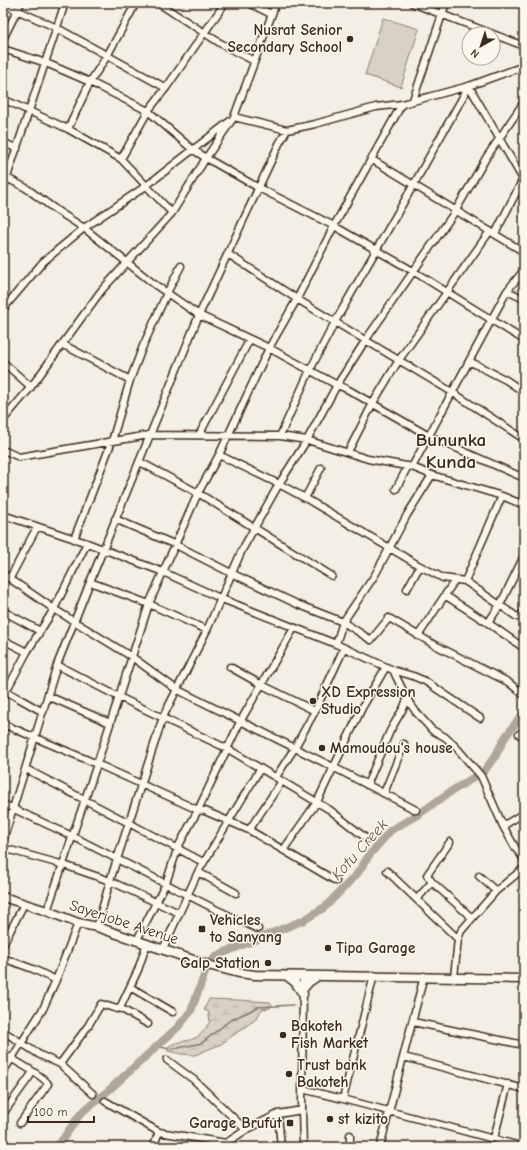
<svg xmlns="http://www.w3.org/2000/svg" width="527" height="1150" font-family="'Comic Neue',sans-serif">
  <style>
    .wetland { fill: url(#wetland-marsh); stroke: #8a7e72 }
    .pitch { fill: #d8d1c6; stroke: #8a7e72 }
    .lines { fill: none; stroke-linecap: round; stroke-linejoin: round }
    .stream { stroke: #817468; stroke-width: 1.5 }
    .river { stroke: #afa69a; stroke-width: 8 }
    .minor-casing { stroke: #3b2a1e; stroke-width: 9 }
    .major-casing { stroke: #3b2a1e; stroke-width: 11 }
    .minor { stroke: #fbf7ec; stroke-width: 6 }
    .major { stroke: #fbf7ec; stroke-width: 8 }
    .poi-dot { fill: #3b2a1e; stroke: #fbf7ec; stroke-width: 1.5 }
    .labels { text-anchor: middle; stroke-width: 3; stroke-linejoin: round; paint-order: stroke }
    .poi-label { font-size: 15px; font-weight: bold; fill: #3b2a1e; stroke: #fbf7ec; text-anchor: start }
    .street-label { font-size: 15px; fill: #3b2a1e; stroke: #fbf7ec }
    .water-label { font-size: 16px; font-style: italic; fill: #645549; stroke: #fbf7ec }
    .district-label { font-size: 19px; font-weight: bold; fill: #3b2a1e; stroke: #fbf7ec }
  </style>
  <defs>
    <pattern id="wetland-marsh" width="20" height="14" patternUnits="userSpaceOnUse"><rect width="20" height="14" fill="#d8d1c6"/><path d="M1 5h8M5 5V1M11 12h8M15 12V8" fill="none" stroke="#bab4aa"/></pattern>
  </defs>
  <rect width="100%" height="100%" fill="#f3efe4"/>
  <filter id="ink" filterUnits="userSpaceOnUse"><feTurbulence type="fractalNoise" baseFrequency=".025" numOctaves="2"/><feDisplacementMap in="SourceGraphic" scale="8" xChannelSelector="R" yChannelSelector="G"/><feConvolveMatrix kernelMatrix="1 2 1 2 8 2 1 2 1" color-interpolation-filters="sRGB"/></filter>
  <g filter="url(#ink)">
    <!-- wetland -->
    <path class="wetland" d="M209,999l29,1 32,2 2,3 -2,3 -8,1 -6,10 -35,25 -26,11 -14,-1 -13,-3 -1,-3c8,-8 18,-5 28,-10 7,-3 11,-10 15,-17l-2,-10 -4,-1z"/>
    <!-- pitch -->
    <path class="pitch" d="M383,18l36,11 -18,58 -36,-12z"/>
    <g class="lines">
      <!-- stream -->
      <path class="stream" d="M158,1046l7,2 8,1 29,-6 27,-22 29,-14 36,-2"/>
      <!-- river -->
      <path class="river" d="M212,961l4,-5 7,-3 81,-33 21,-13 32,-33 13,-20 21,-24 28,-16 28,-20 37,-23 12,-16 8,-16 11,-15 9,-10
        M53,1147l7,-4 21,-30 28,-23 69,-63 13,-16 15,-41"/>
      <defs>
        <path id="minor" d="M158,3l62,40 34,18
          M249,3l22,11
          M412,3l112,43
          M3,4l54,24 109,60
          M3,39l18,-36
          M3,49l43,14 44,19 58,29 44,38 14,9 53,30 75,38 79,45 111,69
          M469,86l55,95
          M3,99l65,30 53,30 51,54
          M413,100l33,-97
          M234,117l53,13 28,-6 61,-17 26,-3 67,-18 55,-20
          M68,129l22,-47 17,-26 29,-53
          M3,142l14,7
          M121,159l27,-48 18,-23 59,-85
          M371,159l153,93
          M3,176l23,12 30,22 28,18 70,56 45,31 70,33 68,37 10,4 82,47 95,42
          M3,189l62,-186
          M495,234l29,-57
          M228,254l69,45 38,23 79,-138 55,-98
          M507,291l17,8
          M3,309l40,-47 41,-34 62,-42 84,-65
          M62,344l68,36
          M469,361l37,19 18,12
          M3,362l28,25
          M3,420l28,-33 70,-96 71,-78 34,-55 28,-41 42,-114
          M199,435l51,-96
          M280,436l30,-66 25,-48 117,70 72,47
          M3,450l16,7 130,-22 131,1 27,4 61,19 44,8 20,8 70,21 22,9
          M348,452l25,-49 26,-43 91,-129
          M219,455l60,29 26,14 115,68 23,12 22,3 37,-85
          M140,462l58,31 134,83
          M412,467l82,-152 13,-24 17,-21
          M396,489l12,-23
          M305,498l16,-30
          M3,515l84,28 76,29 59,27 114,45 57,26 20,6 12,5 55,37
          M115,519l61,26 55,28 66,31 46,18 28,18 18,-22 44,26 75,38 16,13
          M74,539l38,-98 18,-61 13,-34 24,-53 14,-27
          M3,574l51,35 78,48 44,32 159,79 81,42
          M10,578l27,-51
          M465,581l52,36 4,-1 3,-5
          M90,582l59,22 58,26
          M407,589l13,-23
          M446,596l42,27 36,25
          M3,611l37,20
          M488,623l12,-18 24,-49
          M418,636l37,-56
          M3,640l24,12
          M336,644l7,-22 32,-47 32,-60 25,-40
          M57,665l62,32 109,52 102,61 37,29
          M230,667l32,18 53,26
          M393,670l14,29 9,13 16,18 13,7 10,9 26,30 22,50
          M4,690l39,22
          M48,696l62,27
          M3,697l24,-45 27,-43 33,-66
          M3,724l94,40 101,46 7,1 44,19 87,51
          M519,734l5,4
          M26,769l177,93
          M276,777l18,-28 21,-38 29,-63
          M367,785l23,-54 14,-24 3,-8
          M384,793l20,-49
          M3,804l69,32 143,73 43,20
          M524,813l-21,13 13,23 8,10
          M249,830l33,-49
          M3,841l54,-176 33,-83 109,-267 80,-171 8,-14
          M450,842l-23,33 5,7 40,36
          M3,848l61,17 46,16 69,32
          M284,849l33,-47 45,-94 24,-41
          M387,871l71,68
          M198,872l38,21
          M479,876l17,15
          M417,899l15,-17
          M47,911l50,-147 52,-160 14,-32 35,-79 21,-38 50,-107 28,-49 37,-73 68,-122
          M97,927l13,-46 53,-164 44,-87 35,-80 37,-66 28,-44 30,-55 28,-44 91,-131 30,-52 38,-56
          M137,940l29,-57 12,-36 20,-37 42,-88 54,-94
          M3,945l21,-41
          M163,949l35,-77 62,-103
          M3,958l30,11 23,11
          M303,976l-1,134 1,37
          M454,977l4,-38 3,-8 35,-40 28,-23
          M130,987l43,25
          M120,1008l18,-38 9,-27
          M413,1022l111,23
          M3,1031l37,24 20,9 33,30
          M3,1054c9,5 41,22 45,30l-28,39
          M404,1057l120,32
          M167,1060l27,20 52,50
          M60,1064l28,-38 13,-22 16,5 3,-1 28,16
          M3,1072l40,-63 13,-29 22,-57
          M302,1089l41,10 181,48
          M343,1099l31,-124
          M105,1101l54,31 67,11 20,-13 32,-16
          M5,1111l28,-39
          M494,1138l14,-54
          M153,1147l6,-15
          M281,1147l-3,-33 24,-4
          M350,1147v-12
          M380,1147l44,-171"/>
        <path id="major" d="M3,897l44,14 31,12 19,4 111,38 31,8 16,2 269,4
          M287,976l8,6 8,12
          M303,989l6,-7 9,-6"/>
      </defs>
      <!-- minor casing -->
      <use href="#minor" class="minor-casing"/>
      <!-- major casing -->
      <use href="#major" class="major-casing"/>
      <!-- minor -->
      <use href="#minor" class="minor"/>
      <!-- major -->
      <use href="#major" class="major"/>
    </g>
  </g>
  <!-- markers -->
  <g class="poi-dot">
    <circle cx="350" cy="39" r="4"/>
    <circle cx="313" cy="701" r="4"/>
    <circle cx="322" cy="748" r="4"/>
    <rect x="198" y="925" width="8" height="8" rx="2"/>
    <circle cx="328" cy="948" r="4"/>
    <circle cx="268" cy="963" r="4"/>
    <circle cx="283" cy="1035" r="4"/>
    <circle cx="289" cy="1074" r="4"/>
    <circle cx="330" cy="1119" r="4"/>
    <rect x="286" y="1119" width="8" height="8" rx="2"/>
  </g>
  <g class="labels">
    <!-- poi labels -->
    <g class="poi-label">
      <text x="342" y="35" text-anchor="end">Nusrat Senior<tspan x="342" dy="17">Secondary School</tspan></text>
      <text x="321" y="697">XD Expression<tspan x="321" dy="17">Studio</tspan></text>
      <text x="330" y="753">Mamoudou's house</text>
      <text x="210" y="925">Vehicles<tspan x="210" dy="17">to Sanyang</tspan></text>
      <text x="336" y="953">Tipa Garage</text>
      <text x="260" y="968" text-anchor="end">Galp Station</text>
      <text x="291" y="1031">Bakoteh<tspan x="291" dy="17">Fish Market</tspan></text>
      <text x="297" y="1070">Trust bank<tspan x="297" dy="17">Bakoteh</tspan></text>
      <text x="338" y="1124">st kizito</text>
      <text x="282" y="1128" text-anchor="end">Garage Brufut</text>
    </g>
    <!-- street labels -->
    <g class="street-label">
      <text transform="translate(124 922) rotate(18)" y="5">Sayerjobe Avenue</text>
    </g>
    <!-- water labels -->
    <g class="water-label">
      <text transform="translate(359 849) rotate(-48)" y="6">Kotu Creek</text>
    </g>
    <!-- district labels -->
    <g class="district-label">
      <text x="451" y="446">Bununka<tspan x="451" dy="22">Kunda</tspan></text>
    </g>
  </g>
  <!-- margin -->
  <rect width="527" height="1150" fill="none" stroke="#fbf7ec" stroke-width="16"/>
  <rect x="8" y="8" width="511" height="1134" fill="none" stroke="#3b2a1e" stroke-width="1.5" filter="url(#ink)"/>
  <!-- north arrow -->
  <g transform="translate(481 46) rotate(219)"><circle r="19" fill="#fbf7ec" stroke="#aea59a"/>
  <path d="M0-3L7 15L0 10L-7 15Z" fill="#3b2a1e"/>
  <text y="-6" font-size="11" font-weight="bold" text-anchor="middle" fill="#3b2a1e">N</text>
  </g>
  <!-- scale -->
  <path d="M28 1116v6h66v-6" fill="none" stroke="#3b2a1e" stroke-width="2"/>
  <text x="34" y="1116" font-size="12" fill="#3b2a1e" stroke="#fbf7ec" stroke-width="3" paint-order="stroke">100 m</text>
</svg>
